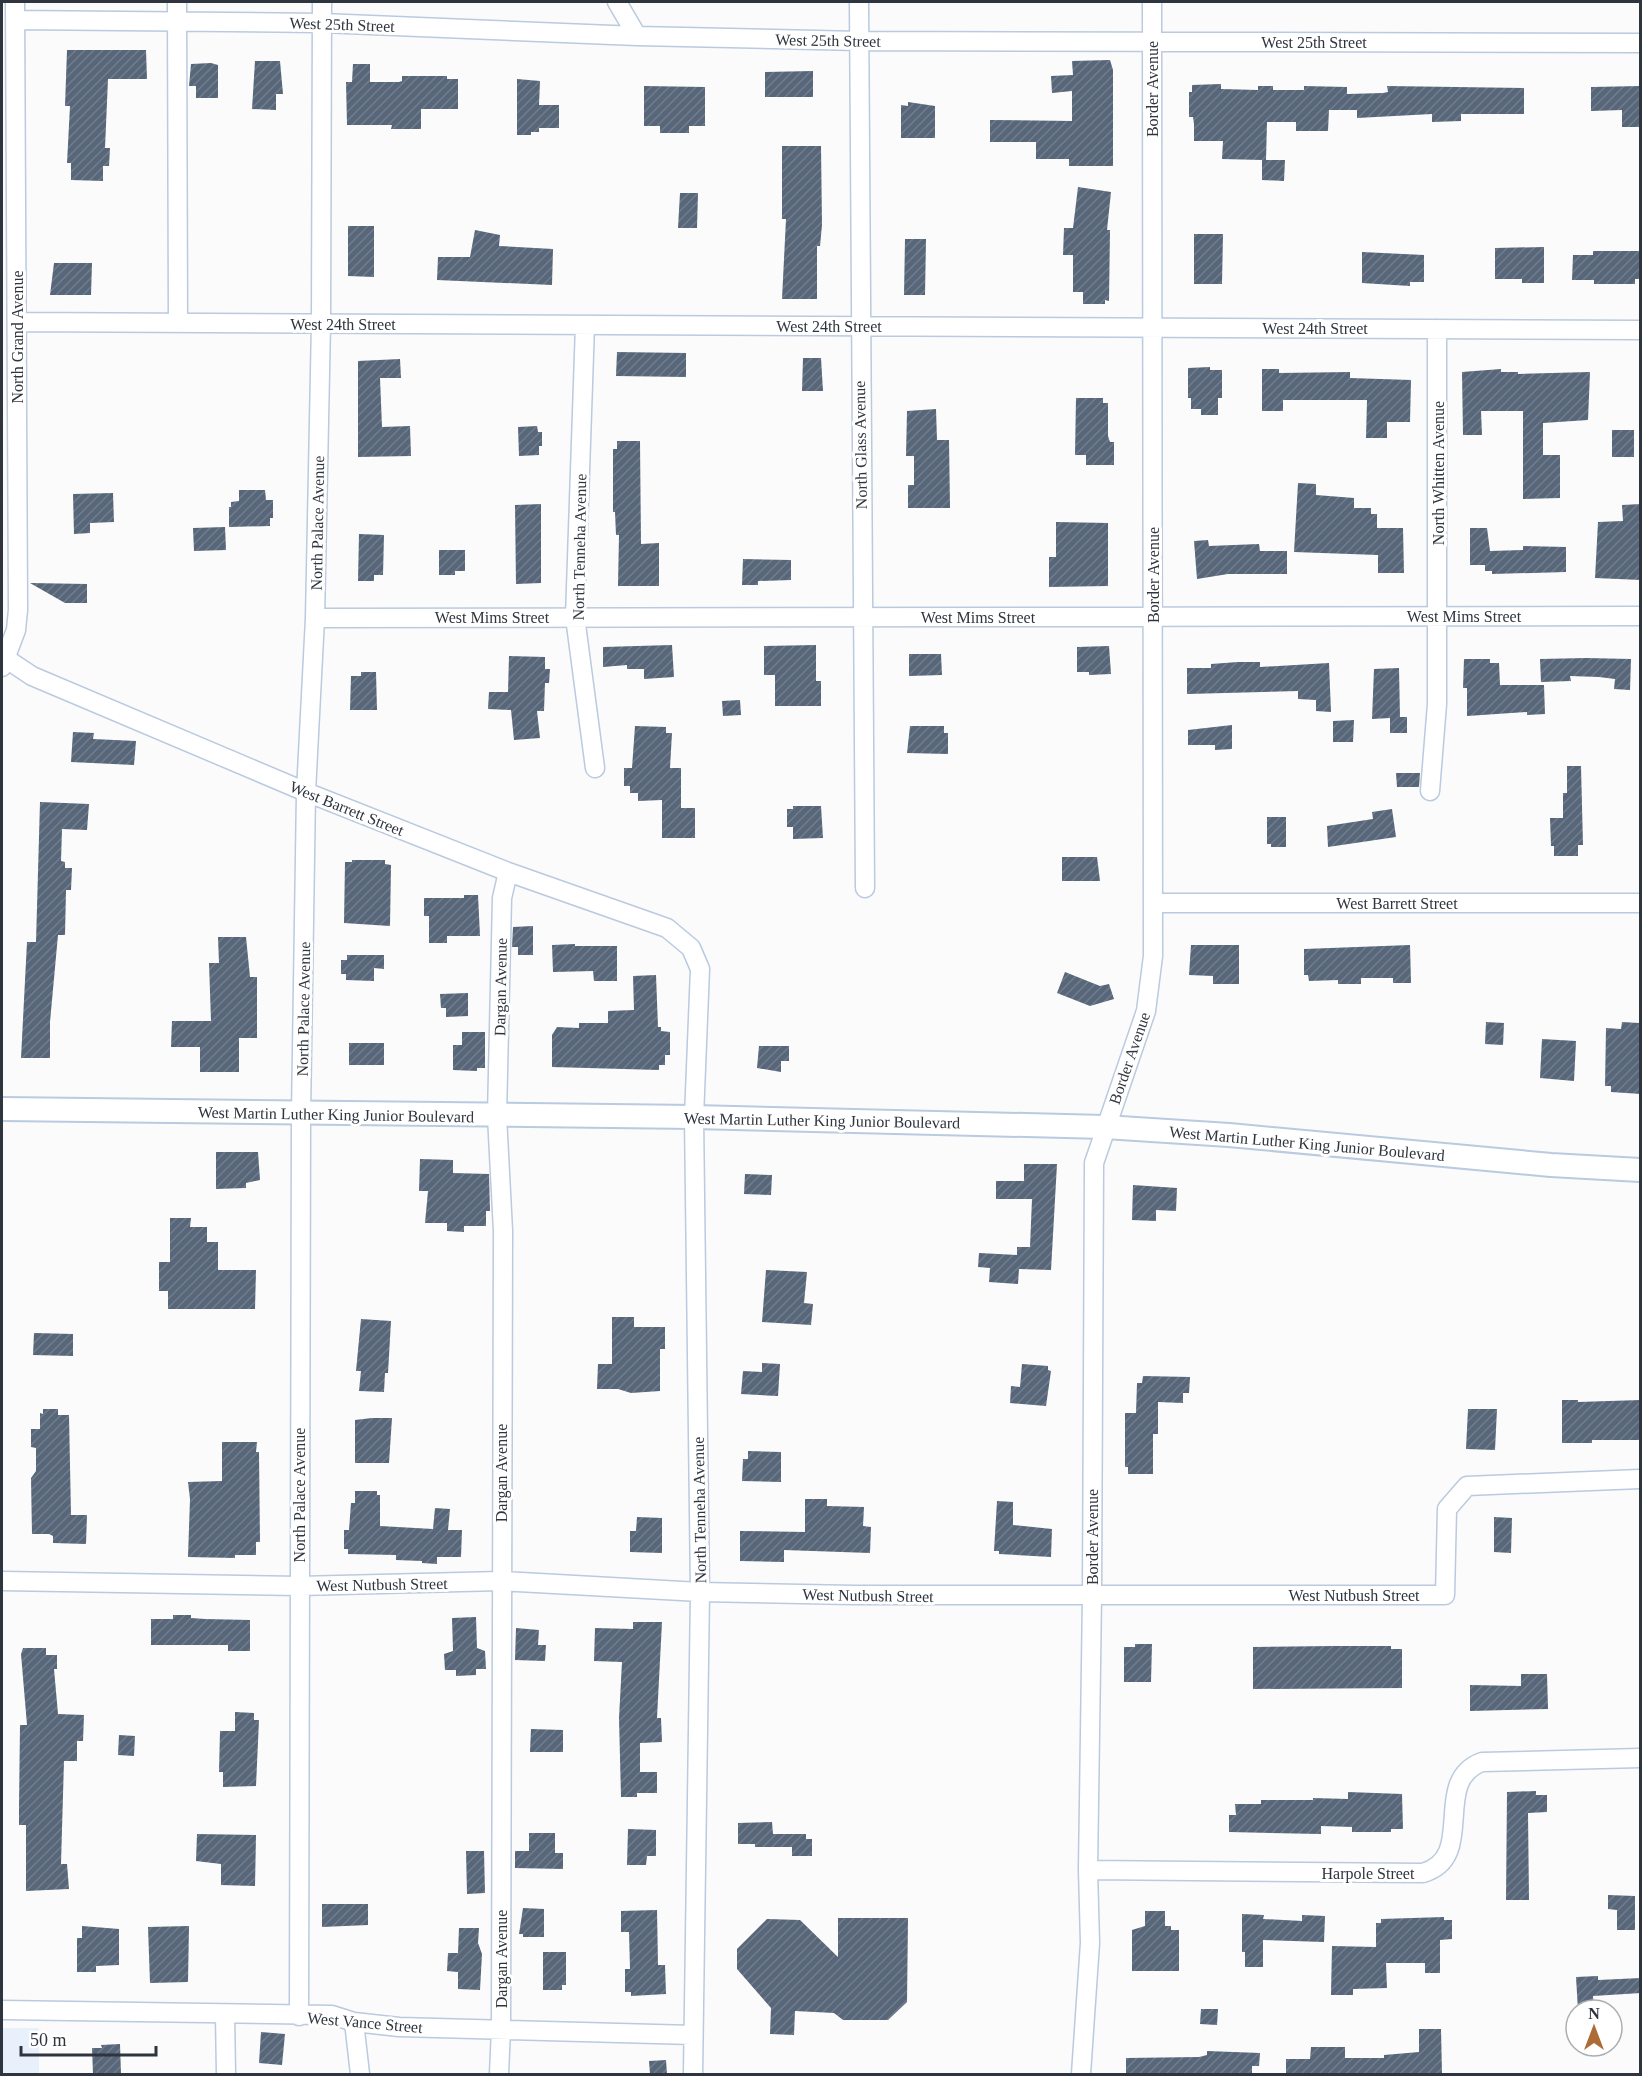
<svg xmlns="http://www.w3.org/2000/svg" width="1642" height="2076" font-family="Georgia,serif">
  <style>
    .built { fill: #e7f0fb }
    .building { fill: url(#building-hatch) }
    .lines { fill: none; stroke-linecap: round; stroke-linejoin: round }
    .minor-casing { stroke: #bacadf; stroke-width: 21 }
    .major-casing { stroke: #bacadf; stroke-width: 26 }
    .minor { stroke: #fff; stroke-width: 18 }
    .major { stroke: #fff; stroke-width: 22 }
    .labels { text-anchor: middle; stroke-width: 6; stroke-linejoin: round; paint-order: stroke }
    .street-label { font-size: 16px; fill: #2f353e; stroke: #fff }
  </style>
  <defs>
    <pattern id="building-hatch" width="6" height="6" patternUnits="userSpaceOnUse" patternTransform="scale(1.5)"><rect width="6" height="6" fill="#576679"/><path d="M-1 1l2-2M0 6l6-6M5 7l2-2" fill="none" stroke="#727d8c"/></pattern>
  </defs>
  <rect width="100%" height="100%" fill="#fbfbfb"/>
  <!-- built -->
  <path class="built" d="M2,2028h37v46h-37z"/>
  <!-- building -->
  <path class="building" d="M67,50h79l1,29h-39l-3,69h5l-1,18h-6v15l-32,-1v-17h-4l3,-57h-5z
    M1110,60l3,10v96h-44v-7h-33v-17h-46v-22l82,1v-30l-20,2 -1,-17 22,-1 -1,-14z
    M255,61h25l3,33h-7v16l-24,-1z
    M211,63l7,2v33h-22v-12h-7l2,-22z
    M353,64h17v18h29l3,-1v-5h45v3h11v30h-37v20h-30l1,-4h-45l-1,-43h6z
    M813,71v26h-48v-25z
    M517,79l23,2 -1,24h20v23h-20v4h-8v3h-14z
    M1221,84v5l37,1v-4h15v4h31v-4l43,1v7l36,-1 5,-1 -1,-6 137,2v26h-63v7l-29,1v-8l-75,4v-8h-28l-1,21h-32v-9h-29l-1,38h19l-1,21 -22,-1v-20l-40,-1 1,-18h-29v-17l-1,-7h-4v-25h3v-7z
    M644,86l61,1v39h-16v7h-29v-7h-16z
    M1641,86v41h-19v-17l-31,1v-24z
    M908,102l27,4v32h-34v-33l7,1z
    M782,146h39l1,79 -2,21h-3v53h-35l4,-80h-4z
    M1078,187l33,5 -4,38h3l-1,71 -4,-1v4h-22v-12h-10v-37h-10l1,-27h9z
    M680,193h18l-1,35h-19z
    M348,226h26v51l-26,-1z
    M475,230l25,5 -1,11 54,3 -1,36 -115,-5 1,-23h32z
    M1194,234h29l-1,50h-28z
    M905,239h21l-1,56h-21z
    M1544,247v36h-22v-4h-27v-31z
    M1593,251h48v28h-6v5h-41v-4h-22l1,-25h20z
    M1362,252l62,3v27h-14v4l-48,-3z
    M54,263h38l-1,32h-41z
    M617,352l69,1v24l-70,-1z
    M803,358h18l2,33h-21z
    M400,359l1,19h-21l2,49 28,-1 1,30 -53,1v-96z
    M1210,367v3h12v28h-4v17h-17v-6h-10v-11h-3v-30z
    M1262,369h17v4l71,-1v6l61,2 -1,42h-23v16h-21l1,-38h-84v11h-21z
    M1501,369v3h17v2l72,-2 -2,48 -45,3v32h17v43l-37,1v-88h-42l1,24h-19l-1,-63z
    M1076,398h27v5h5v33l2,6h4v23h-28v-10h-11z
    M936,409l1,31h12l1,68h-42v-23h6v-29h-8l1,-45z
    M537,426l1,6h4v14h-3v9l-20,1 -1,-29z
    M1612,430h22v27h-22z
    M617,441h23l1,103 18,-1v43h-41l1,-51h-3l-1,-23h-2v-63h4z
    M1298,483l18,1v11l38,3v10h17v6h6v14h26l1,45h-26v-18l-84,-3z
    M239,490h26l1,10h7v18h-3v8l-41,1v-20h2v-5l8,-1z
    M113,493l1,29 -24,1v10l-16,1 -1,-40z
    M541,504v79l-25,1 -1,-79z
    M1641,504v76l-46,-2 3,-56 25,-1 -1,-16z
    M1056,522l52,1v63l-59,1v-30h7z
    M225,527l1,23 -32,1 -1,-23z
    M1470,528h17l3,23 33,-1v-4l43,1v25l-74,2v-3h-7v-6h-15z
    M359,534l25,1 -1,40h-9v6h-16z
    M1208,540l1,6 50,-2 1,7h27v23h-59l-31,5 -3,-38z
    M439,550h26v21h-10v4h-16z
    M743,559l48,1v20l-33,1v4h-16z
    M30,583l57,1v19h-22z
    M672,645l2,32 -30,2v-10h-17v-4l-24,2v-20z
    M816,645v36h5v25h-46v-31h-11v-29z
    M1109,646l2,28 -22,1v-3h-12v-25z
    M909,654h32l1,21 -33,1z
    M509,656l36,1v12h5l-1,14h-4l-1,28h-7l3,27 -26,2 -3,-30 -23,-1 1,-17h19z
    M1586,658l45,1 -1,31 -16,-1 1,-10 -16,-2 -29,-1 1,5 -30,1 -1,-23z
    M1464,659h26v4h9l1,22h44l1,29 -18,1v-3l-60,4v-28h-4z
    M1238,662h22v5l69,-4 2,49 -15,-1v-11l-18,-1v-8l-111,3v-26h24v-4z
    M1399,668l1,49h7v16h-17v-15l-18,1 2,-50z
    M361,672h15l1,38h-27l1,-34h10z
    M740,700l1,15 -18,1 -1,-15z
    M1354,720l-1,22h-20v-21z
    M1232,725v24l-17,1v-5h-27v-15z
    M635,726l31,1v6h6l-2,35h11v40h14v30h-33v-38l-24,1v-8h-8v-7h-6v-18h8z
    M910,726h34v7h4v21l-41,-1z
    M73,732l21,1 -1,6 43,2 -2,24 -63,-3z
    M1567,766h14l2,79h-5v11h-24v-10h-3l-1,-28h13v-25h4z
    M1396,773h24l-1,14h-22z
    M40,802l49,2 -2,26 -25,-1 -1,32 4,1v6h7l-1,22h-5l-1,45h-7l-8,87v36h-29l6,-116h9z
    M793,806h28l2,32 -30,1v-12h-6v-18h6z
    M1392,809l4,28 -68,10 -1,-21 46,-7 -1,-7z
    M1267,817h19v30h-15v-3h-4z
    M1062,857h35l3,24h-38z
    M352,860h33v4l6,1 -1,61 -46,-3 1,-61h7z
    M464,895h14l2,41h-33v7h-18v-27h-5v-18h40z
    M533,926v29h-15v-8h-6l1,-20z
    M218,937h28l4,40h7v61h-18v34h-39v-25h-29l1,-26h39l-2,-58h10z
    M575,944v2h42v35h-23l-1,-10 -40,1 -1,-27z
    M1191,945h48v39h-26v-8l-24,-1z
    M1410,945l1,38h-18v-5h-32v6h-23v-4l-29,1 -1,-6h-4v-26z
    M347,955h37v14l-10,-1v13l-28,-1v-6h-5v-14h6z
    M1065,972l35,14 9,-2 5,15 -24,7 -33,-13z
    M656,975l2,52h3v4l9,1v23h-5v10h-6v5l-107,-3v-32l5,-8 22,1v-5h29v-12l26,-1 -1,-34z
    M468,993v23l-22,1v-9h-5l-1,-14z
    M1486,1022l18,1 -1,22 -18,-1z
    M1622,1022l17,1 2,71 -30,-2v-6h-6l1,-58 15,1z
    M462,1032h23v36h-8v3l-24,-1v-25h9z
    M1542,1039l34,2 -2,40 -34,-3z
    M349,1043h35v22h-35z
    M759,1046h30v15h-8v11l-24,-4z
    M216,1152h42l2,28 -14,3v5l-30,1z
    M420,1159l33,1v13l36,1 1,37h-4v15h-22v6l-17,-1v-8h-22l3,-32h-9z
    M1024,1164h33l-6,106 -32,-1 -1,15 -29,-2 1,-14 -12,-1 1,-14 38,2v-8h13l2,-48h-36v-18h28z
    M745,1174l27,1 -1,20 -27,-1z
    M1133,1185l44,3 -1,23 -20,-1v11l-24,-1z
    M170,1218h21l-1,9h17v15h11v28h38l-1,39h-87v-18h-9v-29h11z
    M766,1270l41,2 -3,31 9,1 -2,21 -49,-3z
    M612,1317h22v10h31v22h-5v42l-29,2 -13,-4h-21l1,-25h14z
    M361,1319l30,2 -3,52h-3l-1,19 -25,-1 2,-20h-5z
    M34,1333l39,1v22l-40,-1z
    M762,1363l18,1 -2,32 -37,-2 2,-23 19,1z
    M1022,1364l26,2v4l3,1 -5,35 -36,-3 1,-17 9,1z
    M1143,1376l47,1 -1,16h-6v10l-25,-1v32h-5v40h-25v-7h-3v-54h11l1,-30h5z
    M1562,1400h16v2l63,-2v40h-49v3h-30z
    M43,1409h15v6h11l2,100h16l-1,29 -33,-1v-7l-4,-2h-17l-1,-56 5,-7v-23l-5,-1v-18h9v-16l3,1z
    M1468,1409h29l-2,41 -29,-1z
    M372,1418h20l-3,45h-34v-43z
    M222,1442h35l-1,10h3l1,90h-4v13h-21v3l-47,-1 2,-58 -2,-17 34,-1z
    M748,1451l33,1v30l-39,-1 1,-22h5z
    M355,1491h22v4h3v31l53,3 2,-21 15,1 -2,21h14l-1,27h-24v7l-15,-1v-2l-26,-1v-5l-48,-1v-5h-4v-19h5l2,-27h4z
    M805,1499h22v7l37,1 -1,19 8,1 -1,26 -86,-3v12l-44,-1v-30l65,1z
    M997,1501l16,1v23l39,4 -1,28 -52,-3v-3h-5z
    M637,1517l25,1v35l-32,-1v-21h6z
    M1494,1517l18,1 -1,35 -17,-1z
    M173,1615h18v3l14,1 45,1v31h-22v-6h-77v-26h22z
    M476,1617l1,31 8,3 1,18h-10v6l-20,1v-6h-11l-1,-16 9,-3 -1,-33z
    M633,1622h29l-5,96h4l1,24 -22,1v29h17v21h-20v4h-16l-2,-79 3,-56 -28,-1 1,-33 38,1z
    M516,1628l23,2 -1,15h8l-1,16 -30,-1z
    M1135,1644h17l-1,38h-27v-35h11z
    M1334,1646h57v3h11v39l-149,1v-42z
    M23,1648h23v7h11v14h-3l4,45 26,1 -1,26h-6v20h-13l-3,103h6l2,25 -43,2v-66h-7v-17l1,-83h7l-6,-71z
    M1521,1674h26l1,35 -78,2v-26l51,1z
    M235,1712l19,1v7h5l-3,66 -33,1v-15h-4l1,-41h15z
    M531,1729l32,1v22h-33z
    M119,1735l16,1 -1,20 -16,-1z
    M1536,1791v4h11v17l-19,1 1,87h-23l1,-108z
    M1348,1792l54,2 1,35h-12v3h-39v-5l-31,-1v8l-92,-2v-17h7l-1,-11h26v-4h52v-2l35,1z
    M772,1822l1,12h33v5h6v17h-20v-9h-37v-3h-17v-21z
    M628,1829l28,1v26h-9l-1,9h-19z
    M529,1833h26v20h8v16l-48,-1v-17h14z
    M197,1834l59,1 -1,51 -34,-1v-21l-25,-3z
    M466,1851h18l1,42 -18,1z
    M1608,1895l27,1v34h-18v-20l-9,-1z
    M322,1904h46v21l-46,2z
    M523,1908l21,1v28h-21v-3h-4z
    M657,1910l1,55h7l1,29 -35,2v-4h-6v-23h5l-1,-37h-8v-21z
    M1145,1911h20v15h6v4h8v41h-47v-41l13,-4z
    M1242,1914l22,1 -1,4 39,2v-6l23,1 -1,26 -61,-2v27h-18v-15h-3z
    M1444,1917v3h8v19l-12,1v33h-15v-10h-39l1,25 -34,1v6h-22l1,-49 44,1v-24h5v-4z
    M838,1918h70l-1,84 -19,18h-45l-9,-7 -39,-2 -1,24 -24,-1 1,-26 -34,-39v-20l30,-30 33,1 38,37z
    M82,1926l37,3v36l-23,1v6h-19v-34h5z
    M189,1926l-1,56 -38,1 -2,-56z
    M459,1928h20l-1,15 4,11 -2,36 -22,-1v-17l-11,-1 1,-18h10z
    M543,1952h23v33h-4v5h-19z
    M1598,1976v4l43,-2v15l-48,3 1,14h-16l-2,-33z
    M1201,2009h17l-1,16 -17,-1z
    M1419,2029h22l1,45h-156v-15h24l1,-12h34v11h39v-3l35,-3z
    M261,2032l24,2 -3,31 -23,-2z
    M120,2044l1,30h-28l-1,-26h10l-1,-3z
    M1207,2051l53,2 -1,13h-7v8h-126v-16l73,-1 8,-2z
    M666,2060l1,14h-17l-1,-13z"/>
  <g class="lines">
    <defs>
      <path id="minor" d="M177,2l1,321
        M617,2l20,34
        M859,2l6,886
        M15,20l307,3 315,13 222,5 781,2
        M17,322l1623,8
        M585,325l-10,292 20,151
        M315,618l1325,-2
        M2,656l30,20 274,116 202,80 159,56 24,20 9,21 -6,148 6,475 -7,482
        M2,667l14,-37 2,-20 -3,-608
        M1430,791l7,-87v-375
        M1154,903h486
        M2,1581l297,5 202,-5 199,11 154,3h591l2,-86 20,-23 173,-7
        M1088,1870l335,3c55,-16 7,-92 59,-111l158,-4
        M2,2010l330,5 22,7 45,5 294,8
        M225,2014l1,60
        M299,2016l2,-902 5,-322 9,-174 6,-295 1,-321
        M354,2022l6,52
        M499,2074l2,-45 2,-798 -6,-115 5,-218 6,-26
        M1081,2074l9,-131 -2,-73 4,-274 2,-433 52,-152 7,-55 -1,-954"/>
      <path id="major" d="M2,1109l692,8 411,10 124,8 322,30 89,5"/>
    </defs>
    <!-- minor casing -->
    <use href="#minor" class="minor-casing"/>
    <!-- major casing -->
    <use href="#major" class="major-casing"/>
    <!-- minor -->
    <use href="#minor" class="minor"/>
    <!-- major -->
    <use href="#major" class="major"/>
  </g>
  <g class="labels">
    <!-- street labels -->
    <g class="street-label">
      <text transform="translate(342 24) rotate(2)" y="6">West 25th Street</text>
      <text transform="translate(828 40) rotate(1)" y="6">West 25th Street</text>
      <text x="1314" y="48">West 25th Street</text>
      <text transform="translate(1152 89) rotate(-90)" y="6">Border Avenue</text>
      <text x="343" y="330">West 24th Street</text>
      <text x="829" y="332">West 24th Street</text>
      <text x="1315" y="334">West 24th Street</text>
      <text transform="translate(17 337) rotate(-90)" y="6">North Grand Avenue</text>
      <text transform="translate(860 445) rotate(-91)" y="6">North Glass Avenue</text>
      <text transform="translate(1438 473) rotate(-90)" y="6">North Whitten Avenue</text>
      <text transform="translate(317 523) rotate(-89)" y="6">North Palace Avenue</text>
      <text transform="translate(579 547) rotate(-89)" y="6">North Tenneha Avenue</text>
      <text transform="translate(1153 575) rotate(-90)" y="6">Border Avenue</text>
      <text x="1464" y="622">West Mims Street</text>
      <text x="492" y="623">West Mims Street</text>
      <text x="978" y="623">West Mims Street</text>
      <text transform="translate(347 808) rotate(22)" y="6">West Barrett Street</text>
      <text x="1397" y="909">West Barrett Street</text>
      <text transform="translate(500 987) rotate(-89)" y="6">Dargan Avenue</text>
      <text transform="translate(303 1009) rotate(-89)" y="6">North Palace Avenue</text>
      <text transform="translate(1129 1058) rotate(-71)" y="6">Border Avenue</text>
      <text transform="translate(336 1114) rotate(1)" y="6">West Martin Luther King Junior Boulevard</text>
      <text transform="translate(822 1120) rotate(1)" y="6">West Martin Luther King Junior Boulevard</text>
      <text transform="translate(1307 1143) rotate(5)" y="6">West Martin Luther King Junior Boulevard</text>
      <text transform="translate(501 1473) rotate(-90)" y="6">Dargan Avenue</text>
      <text transform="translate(299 1495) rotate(-90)" y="6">North Palace Avenue</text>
      <text transform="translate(699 1510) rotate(-91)" y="6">North Tenneha Avenue</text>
      <text transform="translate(1092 1537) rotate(-90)" y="6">Border Avenue</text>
      <text transform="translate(382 1584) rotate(-1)" y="6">West Nutbush Street</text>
      <text transform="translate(868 1595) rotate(1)" y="6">West Nutbush Street</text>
      <text x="1354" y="1601">West Nutbush Street</text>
      <text x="1368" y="1879">Harpole Street</text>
      <text transform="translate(501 1959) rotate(-90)" y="6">Dargan Avenue</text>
      <text transform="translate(365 2022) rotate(5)" y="6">West Vance Street</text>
    </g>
  </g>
  <!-- border -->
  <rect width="1642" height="2076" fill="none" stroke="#2f353e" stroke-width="6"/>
  <!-- north arrow -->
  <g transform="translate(1594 2028)"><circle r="28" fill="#ffffff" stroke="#acaeb2" stroke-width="1.5"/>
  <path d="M0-4.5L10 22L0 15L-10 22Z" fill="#ad6c36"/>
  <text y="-9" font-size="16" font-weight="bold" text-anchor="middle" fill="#2f353e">N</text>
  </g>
  <!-- scale -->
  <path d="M21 2046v9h135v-9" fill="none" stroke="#2f353e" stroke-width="3"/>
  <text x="30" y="2046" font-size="18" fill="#2f353e" stroke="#ffffff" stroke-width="4.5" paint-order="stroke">50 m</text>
</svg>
